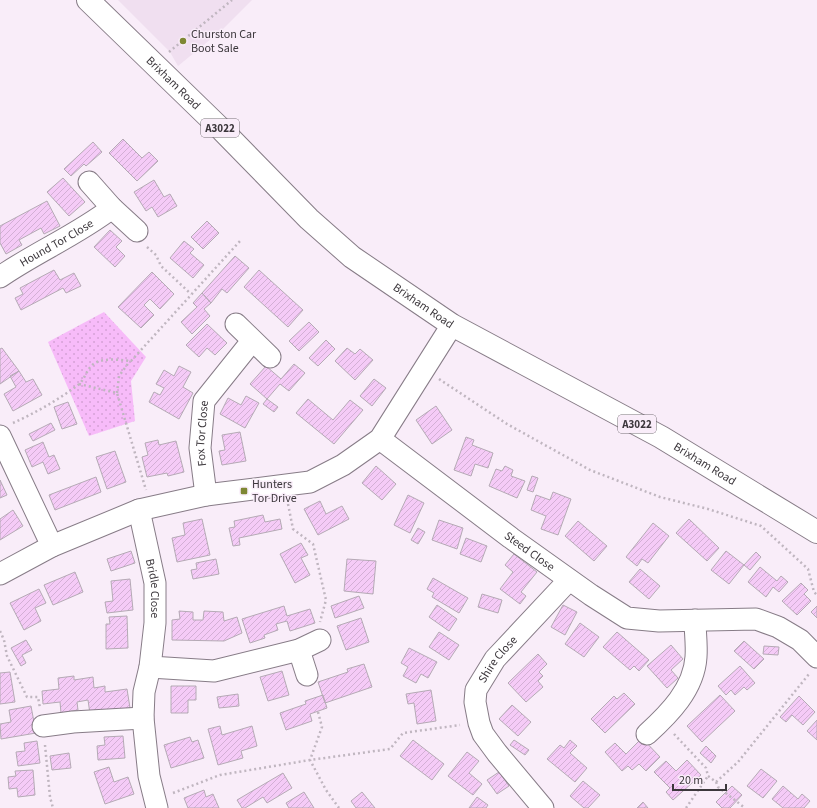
<svg xmlns="http://www.w3.org/2000/svg" width="817" height="808" font-family="'Source Sans 3',sans-serif">
  <style>
    .built { fill: #f0dff0 }
    .grass { fill: url(#grass-dots) }
    .building { fill: url(#building-hatch); stroke: #b5aab5 }
    .lines { fill: none; stroke-linecap: round; stroke-linejoin: round }
    .minor-casing { stroke: #877c87; stroke-width: 23 }
    .major-casing { stroke: #877c87; stroke-width: 24 }
    .path { stroke: #c0b6c0; stroke-width: 2.5; stroke-dasharray: 2 3; stroke-linecap: butt }
    .minor { stroke: #fff; stroke-width: 21 }
    .major { stroke: #fff; stroke-width: 22 }
    .poi-dot { fill: #7e8733; stroke: #f9edf9; stroke-width: 1.5 }
    .labels { text-anchor: middle; stroke-width: 3; stroke-linejoin: round; paint-order: stroke }
    .shield { fill: #f9edf9; stroke: #756e75; stroke-width: 1 }
    .shield-label { font-size: 11px; font-weight: bold; fill: #3c373c }
    .poi-label { font-size: 12px; fill: #3c373c; stroke: #f9edf9; text-anchor: start }
    .street-label { font-size: 12px; fill: #3c373c; stroke: #f9edf9 }
  </style>
  <defs>
    <pattern id="grass-dots" width="8" height="8" patternUnits="userSpaceOnUse"><rect width="8" height="8" fill="#f7bbf9"/><path d="M2 2h.1M6 6h.1" fill="none" stroke="#d5a1d6" stroke-width="1.8" stroke-linecap="round"/></pattern>
    <pattern id="building-hatch" width="6" height="6" patternUnits="userSpaceOnUse"><rect width="6" height="6" fill="#f5cbf7"/><path d="M-1 1l2-2M0 6l6-6M5 7l2-2" fill="none" stroke="#d3afd5"/></pattern>
  </defs>
  <rect width="100%" height="100%" fill="#f9edf9"/>
  <!-- built -->
  <path class="built" d="M118,0h134l-29,29 -45,37 -8,-14z"/>
  <!-- grass -->
  <path class="grass" d="M104,312l42,45 -15,24 4,40 -46,15 -41,-94z"/>
  <!-- building -->
  <path class="building" d="M123,139l19,19 7,-6 9,9 -21,20 -28,-28z
    M93,142l9,10 -16,14 -2,-2 -13,12 -7,-7z
    M63,178l22,24 -16,14 -22,-24z
    M154,180l10,17 6,-3 7,12 -19,11 -6,-10 -6,4 -12,-19z
    M47,201l13,25 -16,8 -3,-6 -22,12 3,5 -16,9 -6,-11v-17z
    M207,221l12,12 -16,16 -12,-12z
    M110,230l12,11 -6,6 9,9 -10,11 -21,-20z
    M184,241l10,8 -4,4 14,12 -11,13 -23,-20z
    M235,256l14,12 -22,25 -5,-4 -11,14 -9,-10z
    M54,270l6,10 14,-7 7,13 -15,7 -3,-5 -42,22 -6,-12 8,-4 -3,-6z
    M259,270l44,40 -15,17 -44,-40z
    M152,272l22,22 -14,15 -10,-10 -6,6 10,10 -13,13 -23,-21z
    M202,293l9,10 -7,6 6,7 -18,18 -11,-12 16,-15 -4,-4z
    M309,322l10,10 -20,19 -10,-10z
    M207,324l20,19 -12,12 -8,-7 -8,9 -13,-12z
    M326,340l9,9 -17,17 -9,-8z
    M2,348l17,23 -19,13v-35z
    M347,348l8,6 5,-5 13,11 -18,20 -20,-19z
    M294,364l11,9 -16,18 -9,-7 -13,15 -17,-15 16,-18 15,13z
    M179,366l12,6 -8,15 10,6 -14,26 -30,-17 5,-10 6,3 4,-7 -8,-4 8,-14 10,6z
    M19,371l7,11 7,-3 9,16 -29,16 -9,-17 12,-7 -6,-11z
    M374,379l12,9 -14,18 -12,-10z
    M246,396l13,7 -14,25 -25,-14 8,-16 13,7z
    M267,399l11,8 -4,5 -11,-8z
    M308,399l25,21 17,-20 13,10 -29,34 -38,-31z
    M68,402l9,22 -15,5 -8,-22z
    M436,406l16,24 -20,14 -16,-24z
    M51,423l4,7 -22,11 -4,-7z
    M240,432l6,29 -24,4 -3,-14 6,-1 -3,-15z
    M466,437l8,3 -2,5 21,8 -5,15 -13,-4 -4,12 -17,-6z
    M158,440l1,5 17,-4 8,31 -16,4 -1,-3 -20,4 -5,-20 6,-2 -3,-12z
    M43,442l6,15 5,-2 6,14 -12,5 -5,-12 -11,5 -7,-17z
    M115,451l11,31 -19,7 -11,-32z
    M376,466l20,18 -14,16 -20,-17z
    M505,466l8,4 -2,6 14,5 -8,17 -28,-12 7,-17 6,2z
    M532,476l6,2 -5,14 -6,-2z
    M96,477l5,15 -46,18 -6,-15z
    M0,480l7,15 -7,3z
    M553,492l18,7 -13,36 -17,-6 5,-13 -15,-6 5,-15 14,5z
    M408,495l16,8 -14,30 -16,-8z
    M320,501l6,13 16,-8 7,13 -31,16 -14,-26z
    M13,510l10,16 -23,14v-21z
    M263,515l2,7 15,-3 2,10 -43,9 1,7 -7,1 -4,-18 6,-1 -1,-6z
    M202,519l8,36 -33,7 -5,-24 13,-3 -2,-12z
    M689,519l30,29 -12,13 -31,-28z
    M439,520l24,8 -6,21 -25,-9z
    M578,521l29,25 -13,15 -29,-25z
    M653,523l16,13 -21,27 -6,-4 -5,7 -11,-9z
    M418,528l7,4 -7,12 -7,-4z
    M466,538l21,8 -6,16 -21,-8z
    M301,543l7,12 -7,3 9,17 -15,8 -15,-29z
    M131,551l4,12 -24,8 -4,-12z
    M726,551l18,14 -15,19 -18,-14z
    M756,552l5,5 -11,13 -6,-5z
    M514,554l23,18 -16,20 5,4 -6,8 -20,-15 13,-17 -8,-7z
    M216,559l3,15 -26,5 -2,-9 6,-1 -1,-6z
    M347,559l29,2 -3,33 -29,-3z
    M760,567l17,14 4,-5 7,6 -9,10 -6,-5 -7,10 -18,-15z
    M640,569l20,17 -11,13 -20,-17z
    M75,572l8,20 -30,13 -9,-20z
    M433,578l35,20 -9,15 -27,-16 2,-4 -7,-4z
    M130,579l3,31 -26,3 -2,-11 8,-1 -2,-20z
    M801,583l7,7 -4,4 7,7 -14,14 -15,-14z
    M39,589l7,14 -11,5 6,13 -17,9 -14,-27z
    M482,594l20,6 -4,13 -20,-6z
    M359,596l5,12 -29,10 -4,-12z
    M437,605l20,14 -8,12 -20,-14z
    M563,605l14,7 -12,23 -14,-8z
    M284,606l3,10 23,-7 5,14 -25,8 -3,-10 -11,3 2,6 -14,5 1,3 -15,5 -8,-24z
    M817,606v12l-6,-6z
    M179,611l14,1v8h10l1,-9 19,1 1,9 13,-4 5,16 -18,8 -52,-1v-20l8,-1z
    M127,616l1,32 -22,1v-25h4l-1,-7z
    M361,618l8,24 -23,8 -9,-24z
    M580,623l19,14 -15,20 -19,-13z
    M439,632l20,13 -10,15 -20,-13z
    M617,632l32,28 -10,11 -5,-5 -4,4 -27,-23z
    M26,640l6,10 -10,5 4,8 -5,3 -10,-18z
    M744,641l20,18 -10,10 -20,-18z
    M671,645l12,14 -12,11 7,8 -11,10 -20,-22z
    M764,646l15,1 -1,8 -15,-1z
    M409,648l28,14 -9,16 -7,-4 -5,9 -13,-7 5,-9 -7,-4z
    M538,654l9,10 -8,8 4,4 -5,5 5,6 -17,15 -18,-19z
    M364,664l8,23 -47,16 -7,-21 30,-10 -1,-3z
    M740,666l15,17 -8,7 -3,-3 -9,8 -4,-5 -5,5 -8,-9z
    M282,671l7,24 -21,6 -8,-24z
    M10,672l5,30 -15,2v-31z
    M74,676v4l19,-3 1,11 11,-2v6l22,-3 3,19 -40,6 -2,-14 -11,2 1,8 -17,3 -1,-11 -17,2 -1,-13 17,-2 -1,-11z
    M171,686h25v14h-8v13h-17z
    M431,690l5,31 -19,3 -3,-21 -6,1 -2,-10z
    M624,693l11,11 -30,29 -14,-14 23,-23 3,3z
    M238,694l1,12 -20,2 -2,-11z
    M323,695l4,13 -17,6 2,7 -26,9 -6,-17 26,-9 -1,-3z
    M720,695l15,16 -33,31 -15,-16z
    M799,696l16,16 -12,13 -11,-10 -6,7 -6,-5z
    M512,705l19,17 -13,14 -19,-17z
    M31,706l5,27 -35,6 -1,-15 11,-2 -2,-12z
    M817,720v20l-10,-9z
    M220,726l2,9 30,-9 5,20 -16,5 2,7 -25,7 -10,-36z
    M123,736l2,22 -27,2 -1,-14 8,-1 -1,-8z
    M190,737l2,5 6,-2 6,18 -33,10 -7,-23z
    M642,738l18,19 -14,14 -7,-7 -7,6 -4,-4 -6,5 -17,-19 10,-9 11,11z
    M413,740l31,24 -12,16 -32,-24z
    M514,740l15,10 -4,5 -15,-10z
    M570,740l7,6 -7,7 17,15 -12,14 -28,-23 13,-14 4,3z
    M37,741l3,22 -22,3 -2,-14 9,-1 -1,-8z
    M706,746l10,10 -5,7 -11,-10z
    M467,752l12,9 -10,12 13,11 -9,11 -25,-19z
    M69,753l2,15 -19,2 -2,-14z
    M687,760l14,15 -28,25 -7,-8 4,-4 -16,-16 12,-11 10,10z
    M109,767l5,15 14,-5 6,17 -29,10 -11,-32z
    M761,769l16,12 -14,17 -16,-12z
    M33,770l2,25 -17,2 -1,-9 -8,1 -1,-12 8,-1 -1,-5z
    M499,772l10,14 -12,8 -10,-14z
    M283,773l9,15 -25,15 -4,-6 -18,11h-3l-5,-8z
    M583,781l17,14 -12,13h-4l-14,-12z
    M732,786l10,9 -12,13h-8l-6,-6z
    M783,786l15,13 4,-5 8,7 -6,7h-21l-11,-9z
    M204,790l2,7 7,-3 6,14h-31l-4,-10z
    M304,792l10,16h-25l-3,-5z
    M362,792l13,16h-19l-5,-7z
    M477,797l11,8 -2,3h-17z
    M643,802l5,6h-11z"/>
  <g class="lines">
    <defs>
      <g id="minor">
        <path d="M89,182l23,26 25,23"/>
        <path id="s1" d="M0,277c36,-25 77,-42 112,-69"/>
        <path d="M236,324l34,33"/>
        <path d="M0,436l52,110"/>
        <path id="s2" d="M380,439l131,99 80,57 36,23 32,3 97,-2 22,8 22,13 17,17"/>
        <path id="s3" d="M206,495l-6,-47 4,-47 48,-60"/>
        <path id="s4" d="M139,510l16,73v40l-5,44 -6,25 -1,26 6,58 8,32"/>
        <path d="M0,574l52,-28 87,-36 67,-15 104,-13 33,-17 37,-26 72,-114"/>
        <path d="M299,650l8,25"/>
        <path d="M150,667l64,4 85,-21 21,-10"/>
        <path d="M43,726l30,-4 70,-4"/>
        <path d="M647,734c22,-20 47,-45 49,-77 1,-12 -1,-25 -1,-37"/>
        <path id="s5" d="M543,808l-46,-55 -14,-19 -4,-11 -4,-21 1,-12 19,-31 74,-79"/>
      </g>
      <g id="major">
        <path id="s6" d="M88,0l134,130 87,89 43,38 100,68 209,112 156,95"/>
      </g>
    </defs>
    <!-- minor casing -->
    <use href="#minor" class="minor-casing"/>
    <!-- major casing -->
    <use href="#major" class="major-casing"/>
    <!-- path -->
    <path class="path" d="M169,52l63,-52
      M147,247l9,8 5,11 30,28
      M439,379l68,45 83,46 70,27 48,12 53,17 47,43 6,23 3,3
      M79,384l38,9 29,97
      M117,393l2,-17 11,-15
      M13,423c22,-10 45,-23 65,-38 8,-6 8,-18 19,-23 10,-4 23,-2 34,-1l109,-120
      M288,504l5,25 20,15 13,56 -6,22
      M0,631l4,9 3,16 20,41h11l2,11
      M318,712l4,15 -12,33 16,30 13,18
      M674,734l32,34 2,8 8,6 22,-20 71,-88
      M45,745l5,52 3,11
      M716,782l2,5 27,21
      M173,793l47,-18 90,-15 80,-11 13,-16 57,-8
      M686,808l22,-32"/>
    <!-- minor -->
    <use href="#minor" class="minor"/>
    <!-- major -->
    <use href="#major" class="major"/>
  </g>
  <!-- markers -->
  <g class="poi-dot">
    <circle cx="183" cy="41" r="4"/>
    <rect x="240" y="487" width="8" height="8" rx="2"/>
  </g>
  <g class="labels">
    <!-- shield labels -->
    <g class="shield">
      <rect x="201" y="119" width="38" height="18" rx="3"/>
      <rect x="618" y="415" width="38" height="18" rx="3"/>
    </g>
    <g class="shield-label">
      <text x="220" y="132">A3022</text>
      <text x="637" y="428">A3022</text>
    </g>
    <!-- poi labels -->
    <g class="poi-label">
      <text x="191" y="38">Churston Car<tspan x="191" dy="14">Boot Sale</tspan></text>
      <text x="252" y="488">Hunters<tspan x="252" dy="14">Tor Drive</tspan></text>
    </g>
    <!-- street labels -->
    <g class="street-label">
      <text dy="4" stroke="none"><textPath href="#s6" startOffset="119">Brixham Road</textPath></text>
      <text dy="4" stroke="none"><textPath href="#s1" startOffset="66">Hound Tor Close</textPath></text>
      <text dy="4" stroke="none"><textPath href="#s6" startOffset="455">Brixham Road</textPath></text>
      <text dy="4" stroke="none"><textPath href="#s3" startOffset="62">Fox Tor Close</textPath></text>
      <text dy="4" stroke="none"><textPath href="#s6" startOffset="778">Brixham Road</textPath></text>
      <text dy="4" stroke="none"><textPath href="#s2" startOffset="187">Steed Close</textPath></text>
      <text dy="4" stroke="none"><textPath href="#s4" startOffset="80">Bridle Close</textPath></text>
      <text dy="4" stroke="none"><textPath href="#s5" startOffset="178">Shire Close</textPath></text>
    </g>
  </g>
  <!-- scale -->
  <path d="M673 784v6h53v-6" fill="none" stroke="#3c373c" stroke-width="2"/>
  <text x="679" y="784" font-size="12" fill="#3c373c" stroke="#f9edf9" stroke-width="3" paint-order="stroke">20 m</text>
</svg>
